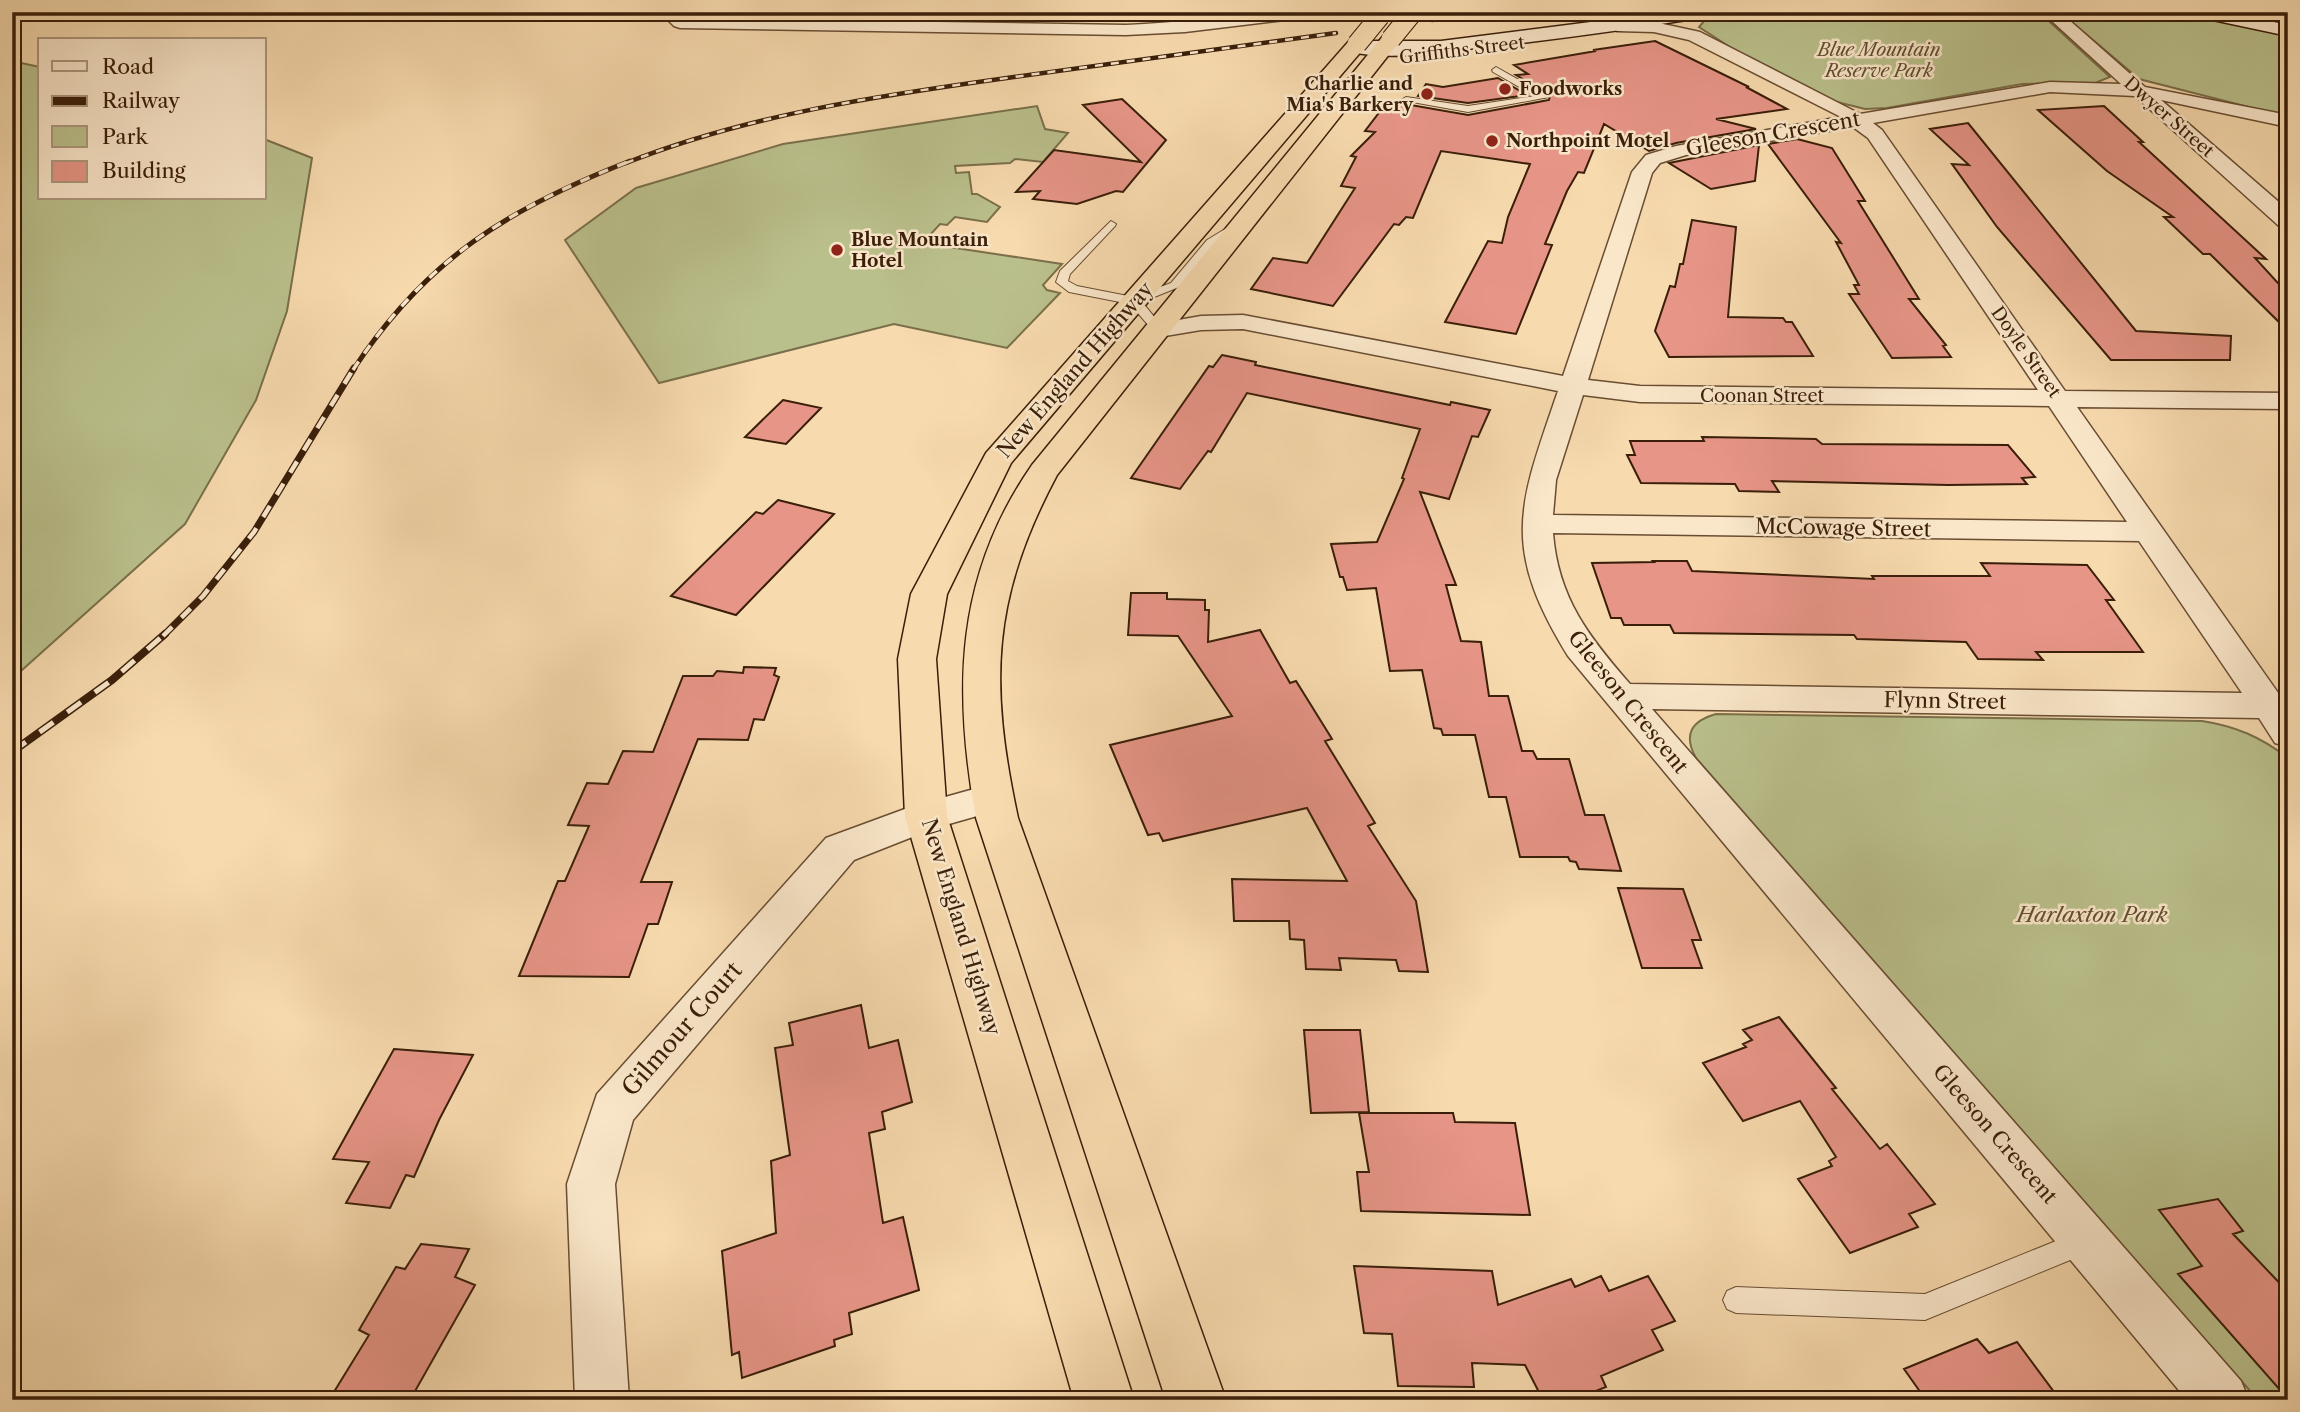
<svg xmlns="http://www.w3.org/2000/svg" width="2300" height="1412" font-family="'Libre Caslon Text',serif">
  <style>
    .green { fill: #bac08c; stroke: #7a6f4a; stroke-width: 2 }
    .building { fill: #e79587; stroke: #3a1e09; stroke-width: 2 }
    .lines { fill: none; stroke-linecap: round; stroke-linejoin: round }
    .lane-casing { stroke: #694d32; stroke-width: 2 }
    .street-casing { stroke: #694d32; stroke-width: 3 }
    .secondary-casing { stroke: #3a1e09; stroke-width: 3 }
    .highway-casing { stroke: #3a1e09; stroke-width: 3 }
    .lane { fill: #fae7ca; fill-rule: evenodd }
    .street { fill: #fae7ca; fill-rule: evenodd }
    .secondary { fill: #fae7ca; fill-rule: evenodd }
    .highway { fill: #f7daae; fill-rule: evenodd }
    .rail-far3-casing { stroke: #3a1e09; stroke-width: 4.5 }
    .rail-far2-casing { stroke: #3a1e09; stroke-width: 5 }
    .rail-far1-casing { stroke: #3a1e09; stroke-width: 7 }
    .rail-casing { stroke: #3a1e09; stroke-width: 8 }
    .rail-far3 { stroke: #fae7ca; stroke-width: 2.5; stroke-dasharray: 8; stroke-linecap: butt }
    .rail-far2 { stroke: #fae7ca; stroke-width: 3.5; stroke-dasharray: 10; stroke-linecap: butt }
    .rail-far1 { stroke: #fae7ca; stroke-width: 4.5; stroke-dasharray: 13; stroke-linecap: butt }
    .rail { stroke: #fae7ca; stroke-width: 5; stroke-dasharray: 17; stroke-linecap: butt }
    .highway-bridge-casing { stroke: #3a1e09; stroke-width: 21; stroke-linecap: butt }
    .highway-bridge { stroke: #f7daae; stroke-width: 19 }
    .poi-dot { fill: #8f2418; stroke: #fae7ca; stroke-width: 2.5 }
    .labels { text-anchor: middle; stroke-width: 5; stroke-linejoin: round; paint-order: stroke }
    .far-street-label { font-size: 18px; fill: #3a1e09; stroke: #fae7ca }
    .far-park-label { font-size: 18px; font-style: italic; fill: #604f30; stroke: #fae7ca }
    .far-poi-label { font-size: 18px; font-weight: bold; fill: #3a1e09; stroke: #fae7ca; text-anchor: start }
    .street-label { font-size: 21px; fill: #3a1e09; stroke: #fae7ca }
    .park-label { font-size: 21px; font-style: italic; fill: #604f30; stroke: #fae7ca }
    .near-street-label { font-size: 24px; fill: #3a1e09; stroke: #fae7ca }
  </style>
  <rect width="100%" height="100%" fill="#f7daae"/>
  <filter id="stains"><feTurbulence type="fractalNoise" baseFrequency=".00286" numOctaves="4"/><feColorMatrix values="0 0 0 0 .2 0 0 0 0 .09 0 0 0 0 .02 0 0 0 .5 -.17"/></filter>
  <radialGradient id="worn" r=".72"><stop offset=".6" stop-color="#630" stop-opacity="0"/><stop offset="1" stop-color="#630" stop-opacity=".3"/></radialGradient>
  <!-- green -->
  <path class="green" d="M1753,12h286l71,65 -15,6 -73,1 -135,24 -22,1 -32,-8 -86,-43 -48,-31 6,-7z
    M2060,12h124l104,22v83l-149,-38z
    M12,61l28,6v131h224v-59l48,19 -25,153 -31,89 -71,124 -173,155z
    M1037,106l8,23 23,4 -25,29 -28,-3 -5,4 -55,3 1,7 13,-1 3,22h5l23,13 -13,15 -32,-5 -8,8 -7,-1 -11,12 6,1 -6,7 133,20 -19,21 4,5 13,3 -53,55 -113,-24 -235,59 -94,-143 71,-52 147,-44z
    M1716,714l486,7c33,5 59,16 86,37v642h-30l-562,-642c-13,-23 -5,-37 20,-44z"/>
  <!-- building -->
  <path class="building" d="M1655,41l94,46h-3l41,22 -71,10 40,10 -80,14 -27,8 -45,-27 -20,49 -6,-1 -11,19 -22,53 7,1 -36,89 -71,-12 43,-81 14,2 6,-26 22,-53 -89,-13 -28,67 -7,-1 -7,8 -5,-1 -61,82 -82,-17 22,-31 34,5 48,-75 -14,-2 15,-29 -5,-1 24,-24 -10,-1 23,-30 80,14 81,-15 1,-5 -34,-20 12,-1 -14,-9 82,-14 -3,-1z
    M1498,78l29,17 -59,8 -50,-7 8,-12 17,3z
    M1122,99l44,41 -43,52 -7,-1 -39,13 -44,-5 7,-8 -24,1 38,-42 87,12 -58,-57z
    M2104,106l39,36h-4l127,117 -11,-1 33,36v37l-78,-77h-7l-39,-37h9l-66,-46 -69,-61z
    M1968,123l168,208 95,5 -1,24h-119l-114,-133 -45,-63 17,1 -39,-36z
    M1797,139l35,9 33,53h-7l61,98h-10l37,46 -3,1 8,11 -59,1 -43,-64h10l-5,-9h5l-23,-43 5,1 -73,-99z
    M1759,145l-4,36 -44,8 -42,-26z
    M1692,220l44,7 -8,90 55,1 3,4h6l21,34 -144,1 -14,-26 15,-45 5,1 5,-23h3z
    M1222,355l34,7 -1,3 195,40 1,-3 39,8 -12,27 -6,-1 -23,63 -29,-7 36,93h-10l15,56 20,1 8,54h19l14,55h11l4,8h32l16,56h19l17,56 -42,-2 -3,-7 -6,-1 -2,-4h-48l-14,-60h-17l-14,-62h-32l-2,-6 -7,-1 -12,-58 -32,1 -14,-83 -29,2 -4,-13h-3l-9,-33 46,-2 27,-63 -2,-1 18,-49 -173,-36 -36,59 -3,-1 -28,38 -49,-11 78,-112 4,1z
    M783,400l38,8 -35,36 -41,-7z
    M1702,437l114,2 6,5 186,1 27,32 -13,1 5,6 -79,1 -176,-4 7,11 -40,-1 -4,-7 -94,-1 -14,-28h8l-5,-14h74z
    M778,500l56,14 -98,101 -65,-19 85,-84 7,2z
    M1653,561h34l5,10 182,8 -2,-3h118l-9,-13 106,2 27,35h-8l37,52h-107l7,8 -65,-1 -12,-17 -109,-3 -3,-4 -180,-2 -4,-8h-46l-3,-7h-10l-19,-55 62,-1z
    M1131,593h36v6l38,1v10h4l-1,32 52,-12 30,53 6,-2 36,58 -7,2 50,82 -7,3 48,75 12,71 -29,-1 -3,-11 -57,-2 2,12 -35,-1 -2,-29 -14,-1 -1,-18h-55l-2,-42 115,2 -40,-73 -144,33 -4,-8 -11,2 -38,-90 122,-29 -54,-80 -50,-1z
    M744,667l32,1 -2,7 5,2 -15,43 -10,-1 -6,21 -50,-1 -57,143h31l-14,42h-10l-19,53 -110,-1 39,-95h7l24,-55 -21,-1 19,-42 21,1 15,-33 30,1 30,-76h30l4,-5 26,2z
    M1618,888l65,1 18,51h-9l10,28h-60z
    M861,1005l8,43 29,-8 14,62 -30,10 3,17 -16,4 14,90 20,-6 16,73 -70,23 3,21 -18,6 1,6 -93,32 -3,-26 -7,3 -10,-104 54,-18 -5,-72 19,-6 -15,-107 18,-3 -4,-22z
    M1779,1017l57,71 -4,1 48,60 7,-5 48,60 -26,10 9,13 -68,26 -52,-74 34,-13 -3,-5 7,-4 -36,-56 -57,20 -40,-58 43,-16 -3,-3 9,-4 -9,-10z
    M1304,1030h56l9,82 -58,1z
    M394,1049l79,6 -34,65 -25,57 -8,-2 -16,33 -44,-5 23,-41 -36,-3z
    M1359,1113h94l2,9 60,1 15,92 -169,-4 -4,-39h12z
    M2218,1199l25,32 -10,3 55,58v107l-110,-125 24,-8 -43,-56z
    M421,1244l48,5 -14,28 20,8 -65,115h-81l40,-65 -10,-5 37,-63 9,2z
    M1354,1266l138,5 6,34 73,-26 4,8 26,-11 8,15 39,-15 27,45 -23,9 11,20 -62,26 5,11 -33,13h-30l-18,-35 -53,-2 2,24 -76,-1 -6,-52 -28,-1z
    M1977,1339l12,14 28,-11 43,58h-134l-22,-31z"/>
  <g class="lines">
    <defs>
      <path id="lane" d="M1496,67l53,30 -81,15 -67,-12 5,-3 62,9 67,-10 -42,-24 -1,-2z
        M1111,221l5,3 -1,2 -45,48 -2,7 9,5 56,11 38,-14 36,-43 28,-17 9,2 -29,19 -36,43 -37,15 23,28 -6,4 -4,-1 -25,-29 -61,-12 -13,-10 4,-11z
        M2083,1230l9,3 3,9 -3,9 -167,69 -189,-7 -9,-4 -4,-9 4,-9 9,-4 189,7z"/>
      <path id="street" d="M660,12h18l6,6 442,7c64,-3 128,-13 192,-13l-8,5 -125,15 -59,3 -446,-7 -6,-2z
        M2042,12h18l85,75 143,28v12l-127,-27 127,110v18l-8,-1 -145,-131 -85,-4 -177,31 9,7 183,261 223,2v16l-211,-2 211,300v40l-13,-4 -16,-25 -607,-9 589,672 8,19h-62l-619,-744c-68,-110 -49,-151 -10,-265l-315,-62 -42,1 -42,7 -9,-2 -3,-5 3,-5 51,-9 42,-1 320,61 69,-204 14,-17 30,-9 165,-29 -152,-77 -35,-8 -37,-1 -8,-5 2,-3 43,-1 46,10 160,82 190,-32 71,2zM1853,127l15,11 170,252 -398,-4 -52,-6 64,-207 8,-10 26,-8zM1583,395l57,7 409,4 78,116 -574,-7 3,-35zM1553,533l586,8 103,152 -612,-9c-41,-47 -72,-86 -77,-151z
        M992,784l13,4 6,10 -6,10 -70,20 -81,32 -221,260 -18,64 14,216h-54l-8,-216 30,-90 229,-256 87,-32z"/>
      <path id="secondary" d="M1669,12h46l-9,5c-76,12 -153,23 -230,31 -41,5 -88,13 -129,3l-2,-4 9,-6h87z
        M2191,12h35l62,13v11l-94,-20z"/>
      <path id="highway" d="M1391,33l9,6 -2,4 -341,432c-66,124 -68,208 -39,343l208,582h-60l-190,-582c-23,-128 -21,-242 56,-353l352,-430z
        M1357,38l9,6 -2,4 -353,415 -64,131 -11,65 11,157 187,584h-60l-169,-584 -7,-157 13,-65 75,-141 364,-413z"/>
    </defs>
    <!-- lane casing -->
    <use href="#lane" class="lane-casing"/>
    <!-- street casing -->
    <use href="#street" class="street-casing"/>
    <!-- secondary casing -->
    <use href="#secondary" class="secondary-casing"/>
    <!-- highway casing -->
    <use href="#highway" class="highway-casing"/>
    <!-- lane -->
    <use href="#lane" class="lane"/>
    <!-- street -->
    <use href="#street" class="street"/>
    <!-- secondary -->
    <use href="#secondary" class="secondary"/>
    <!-- highway -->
    <use href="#highway" class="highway"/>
    <defs>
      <path id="rail-far3" d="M1432,20l55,-8
        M626,163c124,-49 257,-68 388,-86 108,-15 215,-29 322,-44"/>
      <path id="rail-far2" d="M353,370c73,-111 156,-162 277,-209"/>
      <path id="rail-far1" d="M163,636l40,-40 51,-64 100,-164"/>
      <path id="rail" d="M12,752l100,-72 53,-46"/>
    </defs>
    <!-- rail-far3 casing -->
    <use href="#rail-far3" class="rail-far3-casing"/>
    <!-- rail-far2 casing -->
    <use href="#rail-far2" class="rail-far2-casing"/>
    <!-- rail-far1 casing -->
    <use href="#rail-far1" class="rail-far1-casing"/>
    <!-- rail casing -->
    <use href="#rail" class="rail-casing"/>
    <!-- rail-far3 -->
    <use href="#rail-far3" class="rail-far3"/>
    <!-- rail-far2 -->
    <use href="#rail-far2" class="rail-far2"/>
    <!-- rail-far1 -->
    <use href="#rail-far1" class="rail-far1"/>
    <!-- rail -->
    <use href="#rail" class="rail"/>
    <defs>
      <path id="highway-bridge" d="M1391,39l22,-27
        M1357,44l23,-28"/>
    </defs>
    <!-- highway-bridge casing -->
    <use href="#highway-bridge" class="highway-bridge-casing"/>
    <!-- highway-bridge -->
    <use href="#highway-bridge" class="highway-bridge"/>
  </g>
  <!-- markers -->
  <g class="poi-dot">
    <circle cx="1505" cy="89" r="7"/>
    <circle cx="1427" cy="94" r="7"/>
    <circle cx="1492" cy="141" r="7"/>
    <circle cx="837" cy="250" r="7"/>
  </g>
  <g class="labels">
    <!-- far-street labels -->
    <g class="far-street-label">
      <text transform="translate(1462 50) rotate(-7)" y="6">Griffiths Street</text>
      <text transform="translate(2169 117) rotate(41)" y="6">Dwyer Street</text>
      <text transform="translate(2026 352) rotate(55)" y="6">Doyle Street</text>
      <text x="1762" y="402">Coonan Street</text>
    </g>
    <!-- far-park labels -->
    <g class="far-park-label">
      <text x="1879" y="56">Blue Mountain<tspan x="1879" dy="21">Reserve Park</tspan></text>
    </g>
    <!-- far-poi labels -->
    <g class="far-poi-label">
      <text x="1413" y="90" text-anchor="end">Charlie and<tspan x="1413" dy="21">Mia's Barkery</tspan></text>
      <text x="1519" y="95">Foodworks</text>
      <text x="1506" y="147">Northpoint Motel</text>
      <text x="851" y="246">Blue Mountain<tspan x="851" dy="21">Hotel</tspan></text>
    </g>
    <!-- street labels -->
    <g class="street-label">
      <text transform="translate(1773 134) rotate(-10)" y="7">Gleeson Crescent</text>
      <text transform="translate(1075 370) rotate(-49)" y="7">New England Highway</text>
      <text transform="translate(1843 528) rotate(1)" y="7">McCowage Street</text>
      <text transform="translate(1945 701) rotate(1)" y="7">Flynn Street</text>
      <text transform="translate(1628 702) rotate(51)" y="7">Gleeson Crescent</text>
      <text transform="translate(961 927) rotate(73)" y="7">New England Highway</text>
      <text transform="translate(1995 1134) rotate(49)" y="7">Gleeson Crescent</text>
    </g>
    <!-- park labels -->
    <g class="park-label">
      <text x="2092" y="922">Harlaxton Park</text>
    </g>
    <!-- near-street labels -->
    <g class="near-street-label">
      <text transform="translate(682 1029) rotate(-49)" y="8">Gilmour Court</text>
    </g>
  </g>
  <!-- margin -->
  <rect width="2300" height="1412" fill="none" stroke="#f7daae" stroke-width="42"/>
  <rect x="14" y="14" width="2272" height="1384" fill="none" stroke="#3a1e09" stroke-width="3.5"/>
  <rect x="21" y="21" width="2258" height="1370" fill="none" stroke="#3a1e09" stroke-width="2"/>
  <!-- legend -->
  <rect x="38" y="38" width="228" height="161" fill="#fae7ca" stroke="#ad977d" stroke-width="2"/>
  <rect x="52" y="61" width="35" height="10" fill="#fae7ca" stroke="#ad977d" stroke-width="2"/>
  <text x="102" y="74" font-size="21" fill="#3a1e09">Road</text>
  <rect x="52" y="96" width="35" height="10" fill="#3a1e09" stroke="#ad977d" stroke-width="2"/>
  <text x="102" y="108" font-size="21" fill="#3a1e09">Railway</text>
  <rect x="52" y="126" width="35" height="21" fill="#bac08c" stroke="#ad977d" stroke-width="2"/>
  <text x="102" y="144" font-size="21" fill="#3a1e09">Park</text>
  <rect x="52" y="161" width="35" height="21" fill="#e79587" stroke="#ad977d" stroke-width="2"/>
  <text x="102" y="178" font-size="21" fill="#3a1e09">Building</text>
  <rect width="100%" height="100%" filter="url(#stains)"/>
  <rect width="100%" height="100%" fill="url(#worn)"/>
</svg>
